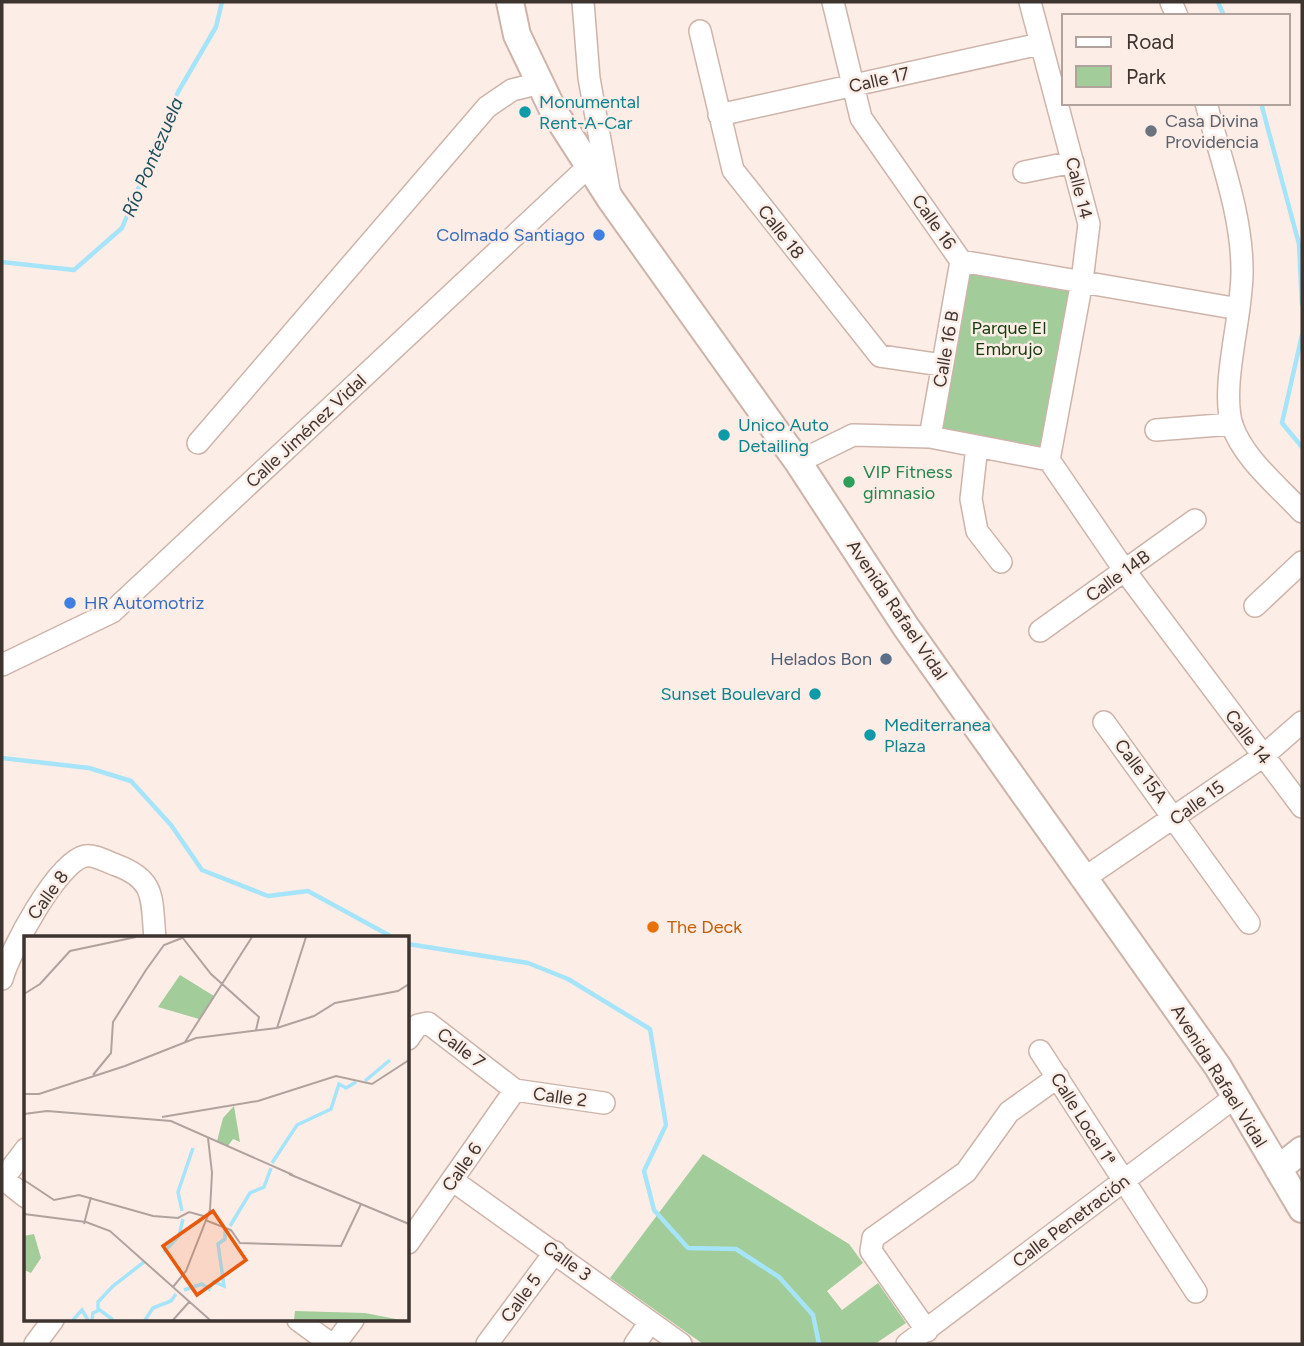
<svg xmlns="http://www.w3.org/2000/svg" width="1304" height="1346" font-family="Figtree,sans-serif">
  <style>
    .green { fill: #a2cc9a }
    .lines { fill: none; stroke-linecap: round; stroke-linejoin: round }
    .stream { stroke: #a6e4fa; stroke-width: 4.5 }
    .minor-casing { stroke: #cdb4aa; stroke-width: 24 }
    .major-casing { stroke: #cdb4aa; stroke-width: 30 }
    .minor { stroke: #fff; stroke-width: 21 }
    .major { stroke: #fff; stroke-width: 26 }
    .culture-dot { fill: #0f9aa8; stroke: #fdede7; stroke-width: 2.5 }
    .worship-dot { fill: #6b7280; stroke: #fdede7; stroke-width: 2.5 }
    .shop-dot { fill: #3f7fe0; stroke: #fdede7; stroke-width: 2.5 }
    .leisure-dot { fill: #2e9e5b; stroke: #fdede7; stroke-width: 2.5 }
    .service-dot { fill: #5c6f8a; stroke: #fdede7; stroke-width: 2.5 }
    .food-dot { fill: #e8710a; stroke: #fdede7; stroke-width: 2.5 }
    .labels { text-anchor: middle; stroke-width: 5; stroke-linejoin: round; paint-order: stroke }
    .street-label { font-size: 18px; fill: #3d332f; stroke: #fdede7 }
    .culture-label { font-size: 18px; fill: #0d838f; stroke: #fdede7; text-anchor: start }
    .worship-label { font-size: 18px; fill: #5b616d; stroke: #fdede7; text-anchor: start }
    .shop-label { font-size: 18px; fill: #366cbe; stroke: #fdede7; text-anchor: end }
    .park-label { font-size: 18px; fill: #143b0b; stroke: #fdede7 }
    .leisure-label { font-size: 18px; fill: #27864d; stroke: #fdede7; text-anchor: start }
    .service-label { font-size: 18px; fill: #4e5e75; stroke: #fdede7; text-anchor: end }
    .food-label { font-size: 18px; fill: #c56008; stroke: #fdede7; text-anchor: start }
    .water-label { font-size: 19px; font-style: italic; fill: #1c4e5d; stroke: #fdede7 }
    .inset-river { fill: none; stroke: #a6e4fa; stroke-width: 3.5 }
    .inset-road { fill: none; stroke: #b0a39d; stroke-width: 2 }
    .view { fill: #e8590c; fill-opacity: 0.15; stroke: #e8590c; stroke-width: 3.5 }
    .inset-edge { fill: none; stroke: #3d332f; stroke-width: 3.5 }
  </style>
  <rect width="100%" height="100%" fill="#fdede7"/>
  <!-- green -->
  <path class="green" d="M961,261l121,20 -33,179 -119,-23z
    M703,1154l146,90 14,19 -36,28 15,19 36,-27 28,40 -31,21h-172l-93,-66z"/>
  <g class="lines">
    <!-- stream -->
    <path class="stream" d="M1218,2l6,14
      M1261,103l38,141 3,61
      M2,262l72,8 48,-42 56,-136 38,-65 6,-25
      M1302,335l-20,88 20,24
      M2,758l87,10 42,13 40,44 31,45 66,26 40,-5 86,47
      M408,944l120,19 40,16 82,50 16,96 -22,46 10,39 34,38 48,1 43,28 34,38 6,29"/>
    <defs>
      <path id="minor" d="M583,2l6,76 21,117
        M833,2l28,116 100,143 278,48
        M1030,2l59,222 -7,57 -33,179
        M1171,2l6,14
        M700,31l33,139 147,186 62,9
        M1206,103c14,54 36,111 36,167 1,44 -22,115 -10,155 11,33 47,62 70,87
        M719,115l321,-71
        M1024,172l49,-10
        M1156,430l76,-6
        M930,437l31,-176
        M198,443l289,-336 25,-17 28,-7
        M977,446l-6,53 6,32 24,31
        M798,462l55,-27 77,2 119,23 76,111 177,236
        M1255,606l47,-44
        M1040,631l155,-111
        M2,665l110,-53 477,-446
        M1104,722l145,201
        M1086,877l176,-120 40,-35
        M2,979c8,-28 55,-117 83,-123 9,-2 22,6 31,9 41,15 35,34 39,73
        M408,1039l10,-14 10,-2 87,67 89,13
        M1040,1051l156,241
        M2,1178l24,19
        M3,1179l23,-30
        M452,1180l229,164
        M408,1243l107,-153
        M298,1320l33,24
        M927,1331l-56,-80 2,-13 93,-66 43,-60 49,-35
        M35,1344l18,-24
        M335,1344l18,-24
        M487,1344l68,-92
        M635,1344l15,-22
        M907,1344l328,-247"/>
      <path id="major" d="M510,2l7,33 36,75 58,90 187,262 108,165 312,440 84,142
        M1278,1169l24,-19"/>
    </defs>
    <!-- minor casing -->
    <use href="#minor" class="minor-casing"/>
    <!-- major casing -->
    <use href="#major" class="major-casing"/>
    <!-- minor -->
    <use href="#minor" class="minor"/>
    <!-- major -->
    <use href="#major" class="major"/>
  </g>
  <!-- markers -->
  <g class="culture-dot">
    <circle cx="525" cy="112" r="7"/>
    <circle cx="724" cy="435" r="7"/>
    <circle cx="815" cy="694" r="7"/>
    <circle cx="870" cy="735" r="7"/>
  </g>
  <circle class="worship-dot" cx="1151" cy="131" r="7"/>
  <g class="shop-dot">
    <circle cx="599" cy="235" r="7"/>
    <circle cx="70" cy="603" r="7"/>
  </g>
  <circle class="leisure-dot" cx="849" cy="482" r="7"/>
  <circle class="service-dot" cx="886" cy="659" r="7"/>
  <circle class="food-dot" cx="653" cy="927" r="7"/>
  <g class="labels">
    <!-- street labels -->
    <g class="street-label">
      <text transform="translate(879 80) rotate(-13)" y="6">Calle 17</text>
      <text transform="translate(1079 188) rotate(76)" y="6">Calle 14</text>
      <text transform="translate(934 222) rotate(55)" y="6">Calle 16</text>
      <text transform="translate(781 232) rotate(52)" y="6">Calle 18</text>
      <text transform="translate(946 349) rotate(-80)" y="6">Calle 16 B</text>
      <text transform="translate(306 431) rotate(-43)" y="6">Calle Jiménez Vidal</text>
      <text transform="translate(1118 576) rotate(-36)" y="6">Calle 14B</text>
      <text transform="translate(897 610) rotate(56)" y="6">Avenida Rafael Vidal</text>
      <text transform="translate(1248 737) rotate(53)" y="6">Calle 14</text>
      <text transform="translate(1141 771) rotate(53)" y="6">Calle 15A</text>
      <text transform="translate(1197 803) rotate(-36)" y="6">Calle 15</text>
      <text transform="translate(48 895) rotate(-54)" y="6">Calle 8</text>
      <text transform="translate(461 1048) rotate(37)" y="6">Calle 7</text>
      <text transform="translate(1219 1076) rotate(58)" y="6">Avenida Rafael Vidal</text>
      <text transform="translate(560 1097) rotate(8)" y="6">Calle 2</text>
      <text transform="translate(1083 1119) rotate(58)" y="6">Calle Local 1ª</text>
      <text transform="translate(462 1167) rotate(-55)" y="6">Calle 6</text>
      <text transform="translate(1071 1221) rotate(-37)" y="6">Calle Penetración</text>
      <text transform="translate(567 1261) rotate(36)" y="6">Calle 3</text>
      <text transform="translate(521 1298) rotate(-54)" y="6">Calle 5</text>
    </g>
    <!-- culture labels -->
    <g class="culture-label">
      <text x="539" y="108">Monumental<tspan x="539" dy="21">Rent-A-Car</tspan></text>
      <text x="738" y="431">Unico Auto<tspan x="738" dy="21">Detailing</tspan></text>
      <text x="801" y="700" text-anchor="end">Sunset Boulevard</text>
      <text x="884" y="731">Mediterranea<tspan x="884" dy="21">Plaza</tspan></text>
    </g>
    <!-- worship labels -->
    <g class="worship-label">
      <text x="1165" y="127">Casa Divina<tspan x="1165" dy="21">Providencia</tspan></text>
    </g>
    <!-- shop labels -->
    <g class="shop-label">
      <text x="585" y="241">Colmado Santiago</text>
      <text x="84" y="609" text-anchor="start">HR Automotriz</text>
    </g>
    <!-- park labels -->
    <g class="park-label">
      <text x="1009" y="334">Parque El<tspan x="1009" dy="21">Embrujo</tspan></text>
    </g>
    <!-- leisure labels -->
    <g class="leisure-label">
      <text x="863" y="478">VIP Fitness<tspan x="863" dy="21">gimnasio</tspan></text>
    </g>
    <!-- service labels -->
    <g class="service-label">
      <text x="872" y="665">Helados Bon</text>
    </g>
    <!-- food labels -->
    <g class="food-label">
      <text x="667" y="933">The Deck</text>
    </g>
    <!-- water labels -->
    <g class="water-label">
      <text transform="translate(152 157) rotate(-67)" y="7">Río Pontezuela</text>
    </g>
  </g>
  <!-- overview -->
  <g transform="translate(24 936)">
    <rect width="385" height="385" fill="#fdede7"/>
    <path d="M156,39l34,21 -15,23 -41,-12zM210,170l6,36 -7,-3 -5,7 -11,-5 6,-23zM10,298l7,24 -10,15 -7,-3v-34zM271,375l70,2 36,7h-107z" fill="#a2cc9a"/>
    <path class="inset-river" d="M341,145l25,-21M248,227l25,-38 34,-16 8,-25 7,4 10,-6M158,275l-4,-19 15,-44M206,290l20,-33 14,-6 7,-19M140,316l15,-16 4,-17M160,354l18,-6 7,5 5,-7 10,4 -6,-42 7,-5v-9M74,375v-9l15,-16 31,-24M49,384l9,-10 6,10M68,384l1,-7 7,-3 13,10M121,384l8,-12 18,-7 5,-7"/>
    <path class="inset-road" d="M158,1l29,37 48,43 -3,13M0,58l16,-10 30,-33 66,-14M253,92l29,-91M161,106l67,-105M69,139l18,-22 2,-31 33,-52 18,-25 18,-7M0,158h15l86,-28 71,-28 81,-10 37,-12 21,-13 63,-12 11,-7M0,178l23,-3 124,10 122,54M138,181l96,-16 78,-25 36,8 37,-24M265,238l120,50M0,244l30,20 25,-5 74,21 25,2 11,-6 18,5M0,278l62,8 24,9 100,89M181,284l26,10 9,13 101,3 20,-42M60,288l7,-27M149,351l13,-16 24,-61 2,-37 -4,-35M149,384l17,-19"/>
    <path class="view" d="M189,275l33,49 -49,35 -34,-49z"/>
    <rect width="385" height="385" class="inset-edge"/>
  </g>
  <!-- border -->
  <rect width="1304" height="1346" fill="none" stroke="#3d332f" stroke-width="7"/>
  <!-- legend -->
  <rect x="1062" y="14" width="228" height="91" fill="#fdede7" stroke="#b0a39d" stroke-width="2"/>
  <rect x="1076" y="37" width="35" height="10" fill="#ffffff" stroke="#b0a39d" stroke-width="2"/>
  <text x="1126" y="49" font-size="21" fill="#3d332f">Road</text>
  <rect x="1076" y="66" width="35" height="21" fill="#a2cc9a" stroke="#b0a39d" stroke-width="2"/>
  <text x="1126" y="84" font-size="21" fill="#3d332f">Park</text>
</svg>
